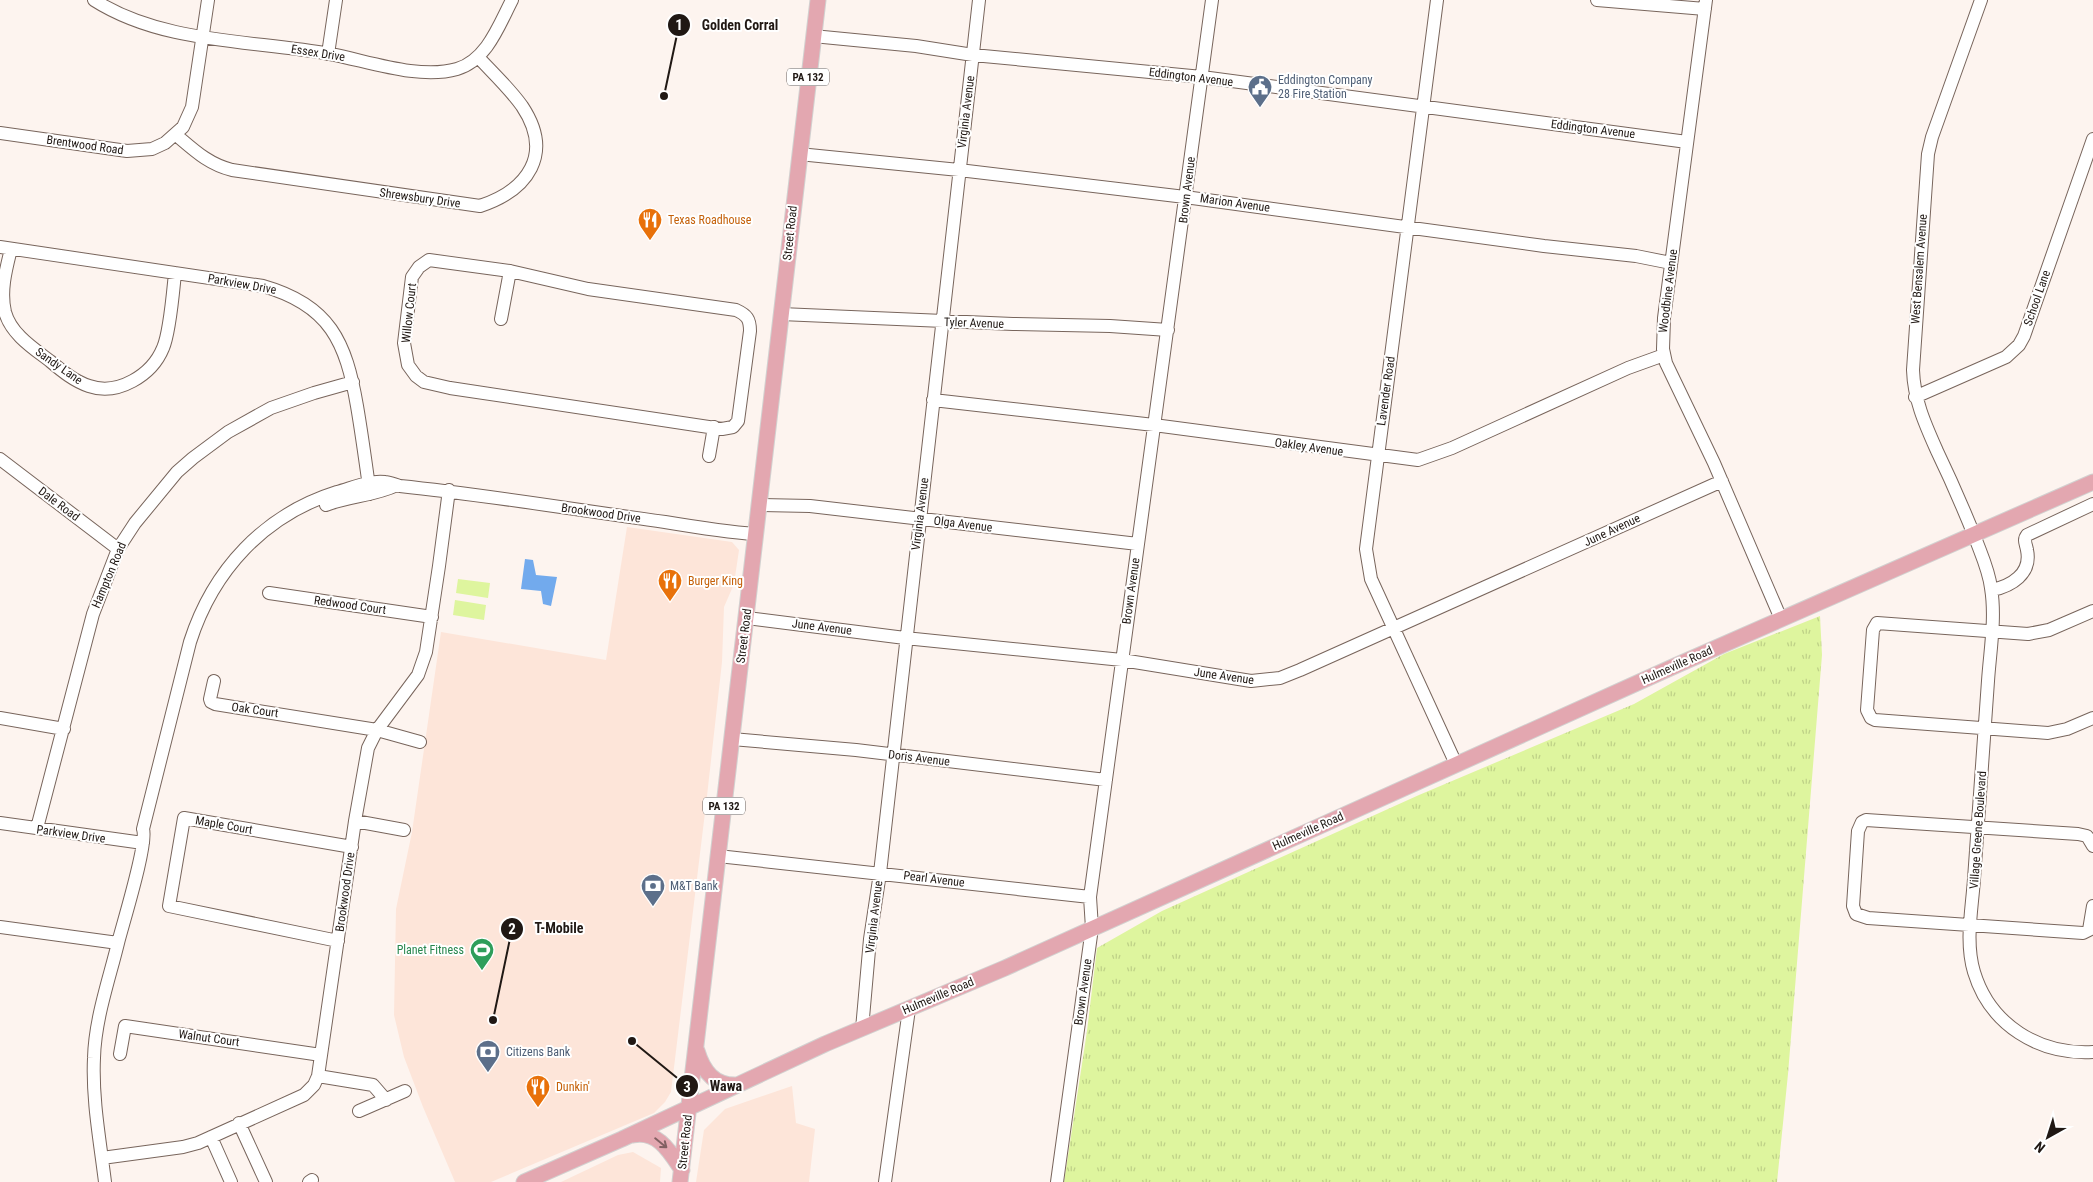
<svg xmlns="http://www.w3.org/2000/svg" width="2093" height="1182" font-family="'Roboto Condensed',sans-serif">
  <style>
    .built { fill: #fde5d9 }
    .grass { fill: url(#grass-tufts) }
    .garden { fill: #def59e }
    .water { fill: #72aaed }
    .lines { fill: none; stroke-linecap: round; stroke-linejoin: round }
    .minor-casing { stroke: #78655c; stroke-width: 14 }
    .major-casing { stroke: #d2d1d0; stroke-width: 17 }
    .minor { stroke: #fff; stroke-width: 12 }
    .major { stroke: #e3a7b0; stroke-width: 15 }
    .oneway { stroke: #826062 }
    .labels { text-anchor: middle; stroke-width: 4; stroke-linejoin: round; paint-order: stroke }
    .shield { fill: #fff; stroke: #635d5a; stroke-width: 1 }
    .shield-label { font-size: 11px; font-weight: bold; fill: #201814 }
    .street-label { font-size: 12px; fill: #201814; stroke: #fff }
    .service-label { font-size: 12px; fill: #4e5e75; stroke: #fff; text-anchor: start }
    .food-label { font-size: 12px; fill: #c56008; stroke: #fff; text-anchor: start }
    .leisure-label { font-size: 12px; fill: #27864d; stroke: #fff; text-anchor: end }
    .leader { fill: none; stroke: #201814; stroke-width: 2 }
    .callout-dot { fill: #201814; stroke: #fff; stroke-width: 2 }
    .mark-label { font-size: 15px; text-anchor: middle; font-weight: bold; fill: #fff }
    .callout-label { font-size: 14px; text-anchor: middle; font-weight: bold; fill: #201814; stroke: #fff; stroke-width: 4; stroke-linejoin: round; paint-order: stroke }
  </style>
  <defs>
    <pattern id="grass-tufts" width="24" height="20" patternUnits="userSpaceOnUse" patternTransform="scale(1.25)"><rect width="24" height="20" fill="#def59e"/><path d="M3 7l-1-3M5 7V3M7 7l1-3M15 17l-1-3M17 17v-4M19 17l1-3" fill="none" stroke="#bed187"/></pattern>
  </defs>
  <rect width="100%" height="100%" fill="#fdf4ef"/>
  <!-- built -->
  <path class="built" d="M627,527l105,15 7,8 -5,34 -10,23 -2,55 -15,134 -36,296 -6,10 -11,11 -163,69h-36l-32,-75 -19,-50 -10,-42 2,-106 16,-77 29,-200 165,28z
    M792,1086l4,37 19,6 -6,53h-113l8,-52 21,-21z
    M633,1152l28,16 -1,14h-99l57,-27z"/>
  <!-- grass -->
  <path class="grass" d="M1820,616l2,39 -34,419 -11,108h-713l23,-151 10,-83 65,-37 257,-116 215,-91 90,-50z"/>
  <!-- garden -->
  <path class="garden" d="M458,579l32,4 -2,15 -32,-5z
    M455,600l31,5 -2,15 -31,-5z"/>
  <!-- water -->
  <path class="water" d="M525,559l8,1 3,15 21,2 -6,29 -8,-2 -2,-13 -20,-2z"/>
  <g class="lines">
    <defs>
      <path id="minor" d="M94,0c69,44 159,40 236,54 38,7 89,26 127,15 30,-9 42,-44 55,-69
        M1437,0l-71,549 5,30 85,185
        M1597,0l108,9
        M1706,0l-42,318 -1,31 3,14 48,100 67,156
        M1981,0l-49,137 -4,17 -15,216c1,30 12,54 24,81 14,29 27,59 39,89 6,16 13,31 15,48 5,30 -1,63 -3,93 -5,66 -9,132 -14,198 -2,30 -9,63 0,93 16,53 65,83 119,80
        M813,36l103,10 57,9 229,22 485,65
        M328,54l8,-54
        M0,133l127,18 25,-2 13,-6 18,-16 9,-20 16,-107
        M175,134c19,16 33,30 57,36l248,36c48,-16 74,-52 42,-100 -12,-17 -29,-33 -44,-49
        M799,154l160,16 226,27 359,49 92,10 35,7
        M0,247l263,39c67,19 83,56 94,120 5,29 9,59 13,88
        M11,249c-5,20 -11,42 -6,63 6,22 28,36 45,49 12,10 24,20 39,25 29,10 63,-11 74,-38 7,-16 10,-56 12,-75
        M429,260l81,11 78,18 148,21c11,5 14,9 14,21l-12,90 -5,6 -11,2 -272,-41 -26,-6 -8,-6 -8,-11 -4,-22 8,-66 7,-10z
        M781,314l232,10 97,2 58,4
        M501,319l9,-48
        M1915,397l91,-40 13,-12 5,-9 69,-197
        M933,400l221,25 264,35 34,-12 176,-80 36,-13
        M709,456l5,-29
        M0,459l118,90
        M326,505c23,-9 48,-9 71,-20
        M758,505l52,1 328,38
        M1992,590c19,-4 40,-16 35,-40 -1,-6 -4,-10 0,-15l66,-31
        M269,593l163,24
        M2093,611l-44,19 -21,4 -151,-11 -4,7 -6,80 4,8 4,2 173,13 19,-4 26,-11
        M747,618l158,20 217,22 129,21 29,-3 20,-8 422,-189
        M214,681l-4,18 1,3 4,2 162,26 43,12
        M0,718l64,11
        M732,739l124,11 250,30
        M355,821l49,9
        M0,823l143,20
        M37,828l56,-214 25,-65 17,-26 42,-51 16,-14 35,-26 43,-24 43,-15 39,-11
        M2093,846l-6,-10 -9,-2 -212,-14 -4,2 -4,9 -5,75 3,8 12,4 215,15 6,-3 4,-24
        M718,856l372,41
        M0,927l118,16
        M338,941l-169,-35 15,-88 168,29
        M862,1029l8,-90 10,-66 99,-873
        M120,1054l5,-28 196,29
        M318,1076l55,9 13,15
        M359,1111l46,-20
        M239,1123l27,59
        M211,1137l20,45
        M102,1158l81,-11 15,-4 106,-48 10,-10 4,-9 37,-255 13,-73 9,-18 41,-55 8,-23 13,-86 10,-76
        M105,1182c-5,-41 -13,-83 -11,-124 1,-39 15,-78 24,-115 5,-20 30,-100 25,-114l47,-187c23,-72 74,-127 147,-150 15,-4 33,-12 48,-10 5,0 10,3 15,4 88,9 176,24 265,36 30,5 60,10 90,12
        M309,1182l3,-2
        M885,1182l24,-173
        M1057,1182l35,-254 -2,-31 122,-897"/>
      <path id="major" d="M697,1051c6,20 17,35 40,34
        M633,1135c25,-5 37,17 49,35
        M524,1182l98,-43 203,-95 180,-76 672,-303 416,-183
        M680,1182l138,-1182"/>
    </defs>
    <!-- minor casing -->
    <use href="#minor" class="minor-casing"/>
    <!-- major casing -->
    <use href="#major" class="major-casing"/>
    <!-- minor -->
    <use href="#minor" class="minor"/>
    <!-- major -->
    <use href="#major" class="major"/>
  </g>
  <!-- one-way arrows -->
  <defs><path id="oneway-shaft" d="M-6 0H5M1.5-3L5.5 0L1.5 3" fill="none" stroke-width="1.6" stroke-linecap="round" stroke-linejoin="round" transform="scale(1.25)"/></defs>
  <use class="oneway" href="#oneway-shaft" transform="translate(661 1143) rotate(39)"/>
  <!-- icons -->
  <defs>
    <symbol id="civic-pin" viewBox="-11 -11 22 30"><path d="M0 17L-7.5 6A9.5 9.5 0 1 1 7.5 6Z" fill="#5c6f8a" stroke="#fff"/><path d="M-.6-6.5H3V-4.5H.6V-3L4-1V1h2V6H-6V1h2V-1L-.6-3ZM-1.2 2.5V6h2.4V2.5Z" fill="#fff"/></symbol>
    <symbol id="restaurant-pin" viewBox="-11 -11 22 30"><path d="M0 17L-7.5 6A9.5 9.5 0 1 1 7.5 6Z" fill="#e8710a" stroke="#fff"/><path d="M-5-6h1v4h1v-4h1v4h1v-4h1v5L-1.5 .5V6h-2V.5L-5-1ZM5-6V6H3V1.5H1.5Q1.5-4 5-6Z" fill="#fff"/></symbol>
    <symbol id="bank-pin" viewBox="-11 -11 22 30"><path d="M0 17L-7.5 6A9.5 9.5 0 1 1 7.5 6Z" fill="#5c6f8a" stroke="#fff"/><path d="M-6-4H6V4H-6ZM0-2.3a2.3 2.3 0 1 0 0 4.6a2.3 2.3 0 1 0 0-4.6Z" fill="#fff"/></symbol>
    <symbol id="stadium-pin" viewBox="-11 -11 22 30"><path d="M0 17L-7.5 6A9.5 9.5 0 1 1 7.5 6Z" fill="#2e9e5b" stroke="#fff"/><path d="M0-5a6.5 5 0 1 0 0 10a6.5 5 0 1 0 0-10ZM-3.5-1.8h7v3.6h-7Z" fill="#fff"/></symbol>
  </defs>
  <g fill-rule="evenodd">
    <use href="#civic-pin" x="1246" y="73" width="28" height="38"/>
    <use href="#restaurant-pin" x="636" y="206" width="28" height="38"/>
    <use href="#restaurant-pin" x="656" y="567" width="28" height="38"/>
    <use href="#bank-pin" x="639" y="872" width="28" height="38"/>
    <use href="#stadium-pin" x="468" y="936" width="28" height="38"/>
    <use href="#bank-pin" x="474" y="1038" width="28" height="38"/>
    <use href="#restaurant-pin" x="524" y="1073" width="28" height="38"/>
  </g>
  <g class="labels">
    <!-- shield labels -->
    <g class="shield">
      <rect x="787" y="68.5" width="42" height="17" rx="4"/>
      <rect x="703" y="797.5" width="42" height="17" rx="4"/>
    </g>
    <g class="shield-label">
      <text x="808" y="81">PA 132</text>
      <text x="724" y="810">PA 132</text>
    </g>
    <!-- street labels -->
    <g class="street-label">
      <text transform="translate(318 53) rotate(9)" y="4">Essex Drive</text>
      <text transform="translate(1191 77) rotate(7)" y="4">Eddington Avenue</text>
      <text transform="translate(966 112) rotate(-83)" y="4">Virginia Avenue</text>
      <text transform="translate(1593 129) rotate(7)" y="4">Eddington Avenue</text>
      <text transform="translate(85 145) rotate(8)" y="4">Brentwood Road</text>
      <text transform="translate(1187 190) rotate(-83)" y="4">Brown Avenue</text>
      <text transform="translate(420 198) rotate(8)" y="4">Shrewsbury Drive</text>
      <text transform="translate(1235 203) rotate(8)" y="4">Marion Avenue</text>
      <text transform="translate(790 233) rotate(-84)" y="4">Street Road</text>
      <text transform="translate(1919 269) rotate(-86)" y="4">West Bensalem Avenue</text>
      <text transform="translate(242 284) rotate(10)" y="4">Parkview Drive</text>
      <text transform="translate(1668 291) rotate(-83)" y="4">Woodbine Avenue</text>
      <text transform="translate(2037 298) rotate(-71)" y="4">School Lane</text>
      <text transform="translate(409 313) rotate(-84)" y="4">Willow Court</text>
      <text transform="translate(974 323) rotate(2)" y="4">Tyler Avenue</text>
      <text transform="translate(59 366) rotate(35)" y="4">Sandy Lane</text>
      <text transform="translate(1386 391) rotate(-82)" y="4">Lavender Road</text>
      <text transform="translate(1309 447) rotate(8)" y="4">Oakley Avenue</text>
      <text transform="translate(59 504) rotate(37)" y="4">Dale Road</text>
      <text transform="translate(601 513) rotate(8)" y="4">Brookwood Drive</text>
      <text transform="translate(920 514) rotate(-83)" y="4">Virginia Avenue</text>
      <text transform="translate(963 524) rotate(7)" y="4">Olga Avenue</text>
      <text transform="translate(1612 530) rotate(-25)" y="4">June Avenue</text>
      <text transform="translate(109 575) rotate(-67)" y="4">Hampton Road</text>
      <text transform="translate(1131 591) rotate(-82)" y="4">Brown Avenue</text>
      <text transform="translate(350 605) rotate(8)" y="4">Redwood Court</text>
      <text transform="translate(822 627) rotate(7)" y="4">June Avenue</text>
      <text transform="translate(744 636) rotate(-83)" y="4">Street Road</text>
      <text transform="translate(1677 665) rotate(-24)" y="4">Hulmeville Road</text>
      <text transform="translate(1224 676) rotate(8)" y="4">June Avenue</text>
      <text transform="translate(255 710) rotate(8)" y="4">Oak Court</text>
      <text transform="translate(919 758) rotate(7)" y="4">Doris Avenue</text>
      <text transform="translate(224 825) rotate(10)" y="4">Maple Court</text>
      <text transform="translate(1978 830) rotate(-86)" y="4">Village Greene Boulevard</text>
      <text transform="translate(1308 831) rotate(-24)" y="4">Hulmeville Road</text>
      <text transform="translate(71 834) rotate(8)" y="4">Parkview Drive</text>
      <text transform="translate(934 879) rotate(7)" y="4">Pearl Avenue</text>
      <text transform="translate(345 892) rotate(-82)" y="4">Brookwood Drive</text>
      <text transform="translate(874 917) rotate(-83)" y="4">Virginia Avenue</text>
      <text transform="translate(1083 992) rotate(-82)" y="4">Brown Avenue</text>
      <text transform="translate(938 996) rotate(-23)" y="4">Hulmeville Road</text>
      <text transform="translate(209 1038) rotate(8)" y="4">Walnut Court</text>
      <text transform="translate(685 1142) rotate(-84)" y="4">Street Road</text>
    </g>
    <!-- service labels -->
    <g class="service-label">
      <text x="1278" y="84">Eddington Company<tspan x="1278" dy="14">28 Fire Station</tspan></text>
      <text x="670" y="890">M&amp;T Bank</text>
      <text x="506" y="1056">Citizens Bank</text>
    </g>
    <!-- food labels -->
    <g class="food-label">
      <text x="668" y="224">Texas Roadhouse</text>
      <text x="688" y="585">Burger King</text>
      <text x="556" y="1091">Dunkin'</text>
    </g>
    <!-- leisure labels -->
    <g class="leisure-label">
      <text x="464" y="954">Planet Fitness</text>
    </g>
  </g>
  <!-- callouts -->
  <path class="leader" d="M664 96L679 25M493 1020L512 929M632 1041L687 1086"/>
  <g class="callout-dot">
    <circle cx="664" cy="96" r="5"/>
    <circle cx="493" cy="1020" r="5"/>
    <circle cx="632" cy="1041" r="5"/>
    <circle cx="679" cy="25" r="12"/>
    <circle cx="512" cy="929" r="12"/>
    <circle cx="687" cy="1086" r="12"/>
  </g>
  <g class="mark-label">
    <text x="679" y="30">1</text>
    <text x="512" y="934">2</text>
    <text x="687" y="1092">3</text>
  </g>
  <g class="callout-label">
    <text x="740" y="30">Golden Corral</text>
    <text x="559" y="933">T-Mobile</text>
    <text x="726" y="1091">Wawa</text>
  </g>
  <!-- north arrow -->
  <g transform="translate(2048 1137) rotate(219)" stroke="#ffffff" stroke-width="4" paint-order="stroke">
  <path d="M0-4L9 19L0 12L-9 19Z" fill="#201814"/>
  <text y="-8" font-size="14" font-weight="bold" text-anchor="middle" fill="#201814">N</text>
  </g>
</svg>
